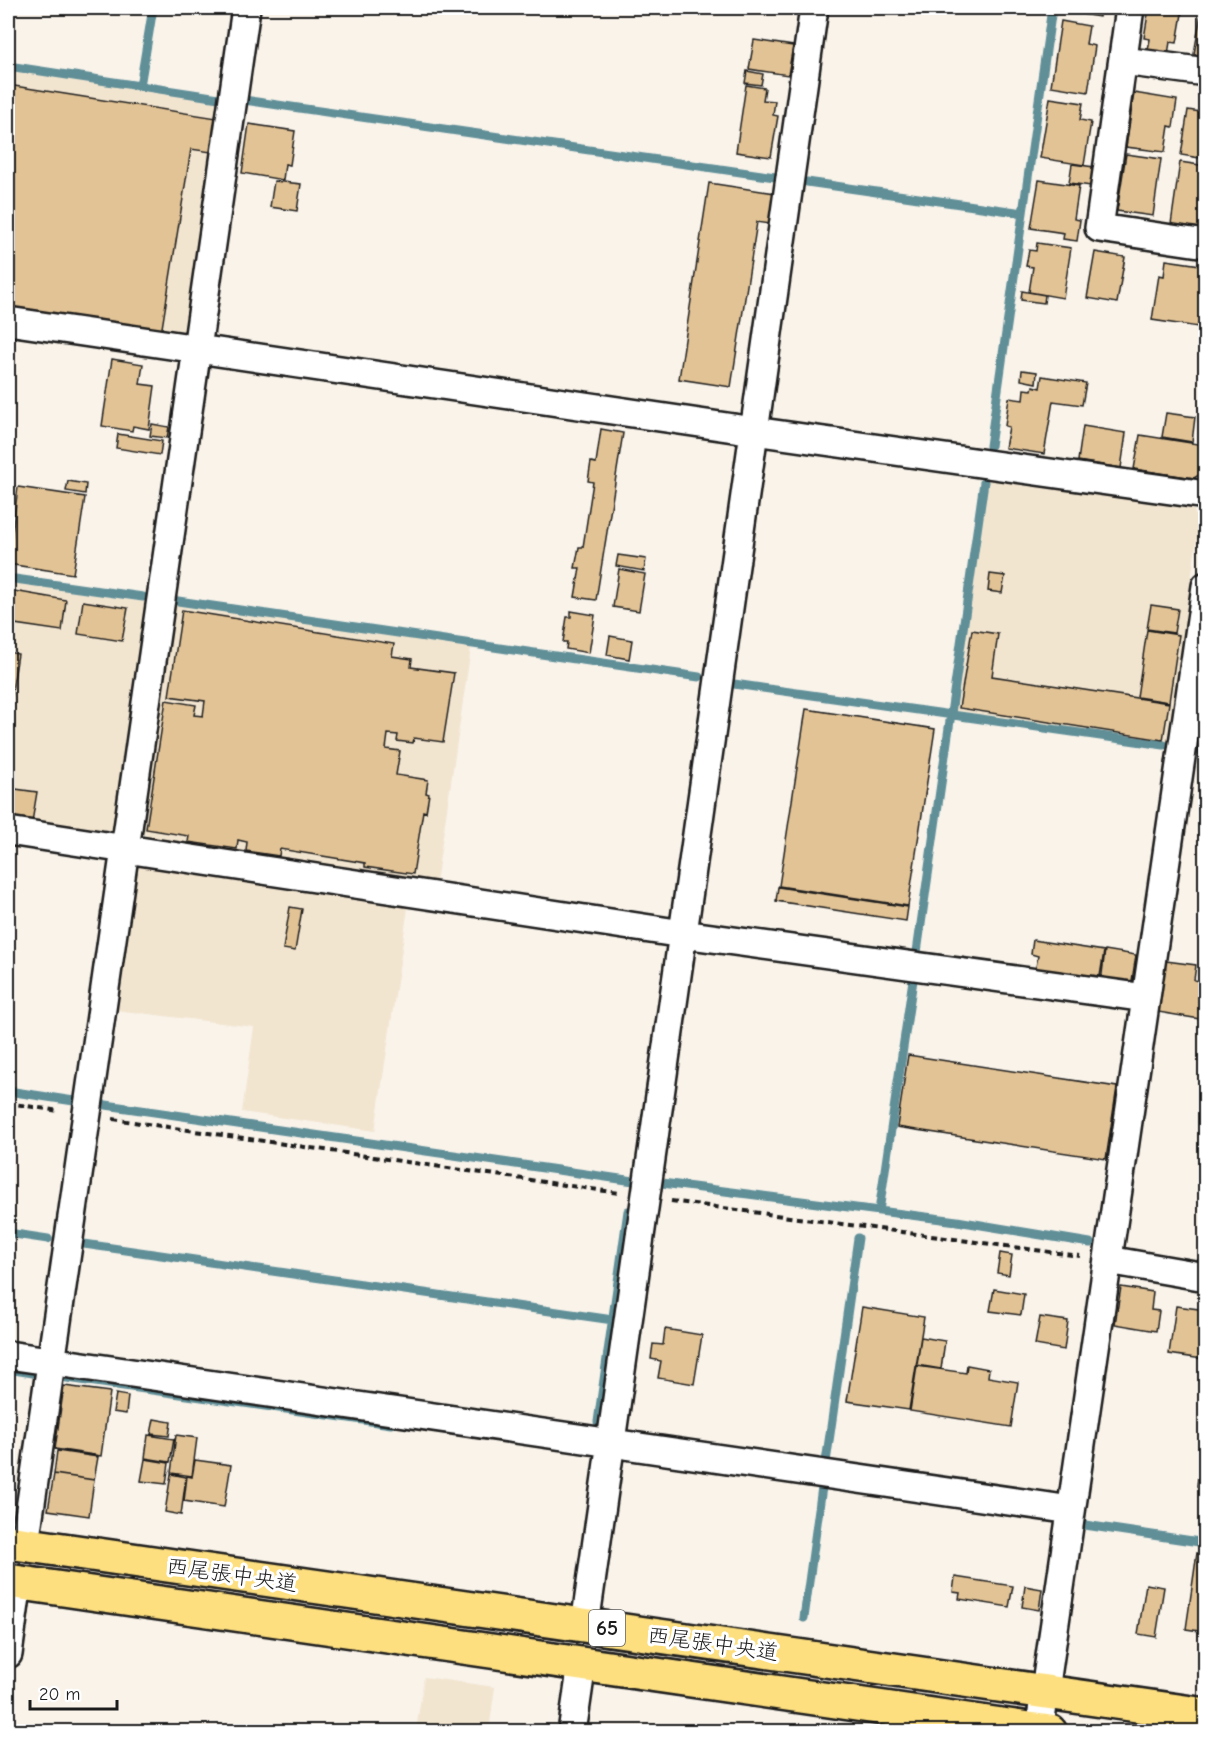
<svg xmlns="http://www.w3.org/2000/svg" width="1213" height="1739" font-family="'Comic Neue','Klee One',sans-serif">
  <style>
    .built { fill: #f2e5d0 }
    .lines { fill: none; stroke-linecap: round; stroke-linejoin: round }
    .stream { stroke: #608f98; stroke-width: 9 }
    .building { fill: #e2c395; stroke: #1c1c1c; stroke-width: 1.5 }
    .minor-casing { stroke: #1c1c1c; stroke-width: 32 }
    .primary-casing { stroke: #1c1c1c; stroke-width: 38 }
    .path { stroke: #1c1c1c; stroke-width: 4; stroke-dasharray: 6 4.5; stroke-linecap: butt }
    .minor { stroke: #fff; stroke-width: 27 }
    .primary { stroke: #fddf80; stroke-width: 33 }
    .labels { text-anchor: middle; stroke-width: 6; stroke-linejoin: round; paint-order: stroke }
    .shield { fill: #fff; stroke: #606060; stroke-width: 1.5 }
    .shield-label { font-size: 21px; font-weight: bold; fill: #1c1c1c }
    .street-label { font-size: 22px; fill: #1c1c1c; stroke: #fff }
  </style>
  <rect width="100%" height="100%" fill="#f9f3ea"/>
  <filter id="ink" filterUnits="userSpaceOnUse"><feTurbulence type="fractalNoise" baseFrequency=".0167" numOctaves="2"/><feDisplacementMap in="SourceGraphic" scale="12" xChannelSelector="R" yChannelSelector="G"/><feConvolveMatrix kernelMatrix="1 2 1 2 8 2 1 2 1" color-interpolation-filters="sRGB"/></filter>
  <g filter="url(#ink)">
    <!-- built -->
    <path class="built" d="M8,69l214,31 -33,228 -12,8 -169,-25z
      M988,478l205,31 6,15 -31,219 -213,-30z
      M8,582l138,20 -31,225 -9,9 -98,-15z
      M173,603l298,45 -35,235 -288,-44 -6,-9z
      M146,861l263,40 -34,230 -133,-19 12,-85 -139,-17 20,-140z
      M424,1677l71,10 -6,44h-73z"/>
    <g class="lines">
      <!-- stream -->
      <path class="stream" d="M8,66l211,32
        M140,86l13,-78
        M244,100l531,77
        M807,182l216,31
        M990,446l62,-438
        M8,578l135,19
        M178,601l521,76
        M734,684l430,61
        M1196,750l10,1
        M917,952l67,-470
        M8,1091l66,10
        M106,1105l528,76
        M662,1183l295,38 133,22
        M879,1211l34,-231
        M8,1233l40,6
        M84,1244l529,76
        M8,1369l25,4
        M67,1378l324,46
        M598,1422l30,-211
        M826,1462l32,-224
        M1085,1525l121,18
        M804,1618l18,-131"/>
    </g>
    <!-- building -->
    <path class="building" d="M1069,8h31l-1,9 -30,-5z
      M1149,8h34l-6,35 -7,-1 -2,12 -20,-4 2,-11 -6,-1z
      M1202,8h4v48l-12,-2z
      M1061,21l28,5 -3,18 9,2 -7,46 -37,-6z
      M754,40l39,6 -5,29 -39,-6z
      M747,71l16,3 -2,11 -16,-2z
      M8,85l209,33 -6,34 -20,-3 -30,185 -153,-24z
      M746,85l19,3 -2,12 12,1 -2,14 5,1 -7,41 -35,-5z
      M1134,93l43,7 -4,27 -4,-1 -4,26 -39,-5z
      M1050,98l33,5 -3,17 11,2 -7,43 -44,-7z
      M1188,110l18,3v46l-25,-4z
      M249,124l46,7 -5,34 -5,-1 -2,16 -41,-7z
      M1126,154l35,5 -8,57 -36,-5z
      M1180,162l26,4v63l-35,-5z
      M1072,164l22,3 -3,19 -22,-3z
      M1039,180l40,6 -5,33 6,1 -3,21 -14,-2 1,-6 -33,-5z
      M274,181l27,3 -4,27 -27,-4z
      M709,183l66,10 -5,31 -13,-2 -26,165 -52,-8z
      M1037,243l34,5 -8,50 -34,-6 4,-25 -7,-1 3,-16 7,1z
      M1095,252l30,5 -8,46 -30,-5z
      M1166,260l34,5 -1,7 7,1 -8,54 -46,-7 7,-45 5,1z
      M1022,291l23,4 -1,8 -23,-3z
      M112,359l31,5 -3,20 15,2 -6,43 -16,-3 -1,5 -30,-5z
      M1022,370l15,2 -1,11 -15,-3z
      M1042,376l44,7 -4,22 -29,-4 -9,53 -39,-6 4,-21 -4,-1 4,-28 14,2 1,-11 8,1 1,-4 7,2z
      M1166,413l29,4 -3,25 -30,-5z
      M152,424l17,3 -2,11 -17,-2z
      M1083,426l43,7 -5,35 -43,-7z
      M601,429l22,4 -27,167 -21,-3 5,-29h-5l4,-21h4l10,-65 -5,-1 3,-19 5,1z
      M118,434l44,7 -2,14 -44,-7z
      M1140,435l64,10 -5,30 -5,3 -60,-9z
      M68,481l18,3 -1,10 -19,-3z
      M18,487l67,10 -12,77 -65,-10z
      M618,555l28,4 -2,12 -28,-5z
      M619,569l26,5 -6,37 -26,-4z
      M990,574l15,2 -3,17 -14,-2z
      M8,590l58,10 -4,31 -54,-8z
      M83,601l45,7 -6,33 -44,-7z
      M1151,605l27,4 -4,24 -27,-4z
      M182,610l212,34 -2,12 20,3 -1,8 43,6 -11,69 -29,-4 -1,5 -16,-2 1,-6 -10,-1 -2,15 14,2 -4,24 32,5 -2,13 3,1 -3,18 -3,-1 -10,63 -48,-7v-4l-85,-14 -1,7 -33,-5 1,-9 -9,-2 -1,9 -49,-7 1,-6 -43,-7 20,-129 30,5 -2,10 9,1 2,-15 -36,-5z
      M571,611l24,4 -6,38 -23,-4 1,-7h-4l4,-25h4z
      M972,630l26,4 -6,42 177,27 -6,37 -204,-32z
      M1147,630l32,5 -10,67 -32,-5z
      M610,636l22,4 -3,19 -22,-4z
      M8,652l10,2 -10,64z
      M806,709l129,20 -27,177 -129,-20z
      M8,788l29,4 -5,30 -24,-4z
      M778,887l130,20 -2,14 -130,-20z
      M290,907l12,2 -7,42 -12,-2z
      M1033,940l71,11 -4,25 -10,-1 -1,5 -54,-8 3,-16 -7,-2z
      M1105,950l31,5 -5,32 -30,-5z
      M1166,961l30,4 -2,15 12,2v38l-48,-8z
      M908,1055l209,32 -11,72 -209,-32z
      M1000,1253l12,2 -3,20 -12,-2z
      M1121,1287l32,5 -2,18 8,1 -3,20 -41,-7z
      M994,1289l30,5 -3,21 -31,-4z
      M1176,1306l30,4v24l-4,25 -33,-5z
      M862,1307l62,10 -15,93 -62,-9z
      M1040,1317l28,4 -4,29 -29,-5z
      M665,1329l37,6 -8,49 -36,-6 3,-17 -10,-2 2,-15 10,1z
      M921,1337l24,4 -4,28 -24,-4z
      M967,1365l22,4 -1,8 30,5 -7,45 -101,-16 7,-45 49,7z
      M64,1386l46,6 -9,64 -46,-7z
      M116,1394l12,2 -2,18 -13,-2z
      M154,1419l17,3 -2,14 -18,-2z
      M148,1435l26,4 -4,23 -25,-4z
      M176,1435l21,3 -5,38 -21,-3z
      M57,1451l41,6 -4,23 -40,-6z
      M145,1459l24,4 -3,21 -25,-3z
      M195,1460l36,5 -7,42 -40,-6 3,-25 5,1z
      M1199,1470l7,1v16l-9,-1z
      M54,1474l40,6 -5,36 -41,-6z
      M171,1474l15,3 -5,38 -16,-3z
      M1197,1553l9,2v77l-20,-3z
      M955,1577l58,9 -4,21 -50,-8 1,-6 -7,-1z
      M1146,1584l18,3 -8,50 -18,-3z
      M1025,1586l17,3 -3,21 -17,-3z"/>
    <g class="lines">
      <defs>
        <path id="minor" d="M1130,8l-31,220 107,16
          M1123,61l83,11
          M8,321l746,110 452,64
          M8,831l675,103 463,64
          M1108,1260l98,17
          M8,1355l1063,155
          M25,1544l221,-1536
          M585,1625l229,-1617
          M8,1654l10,-72
          M572,1732l10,-68
          M1039,1732l167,-1146"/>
        <path id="primary" d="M8,1542l1198,173
          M8,1581l1042,151"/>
      </defs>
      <!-- minor casing -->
      <use href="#minor" class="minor-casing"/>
      <!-- primary casing -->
      <use href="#primary" class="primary-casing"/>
      <!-- path -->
      <path class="path" d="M8,1103l51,8
        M113,1119l506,74
        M671,1201l409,55"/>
      <!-- minor -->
      <use href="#minor" class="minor"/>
      <!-- primary -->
      <use href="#primary" class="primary"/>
    </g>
  </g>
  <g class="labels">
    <!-- shield labels -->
    <rect class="shield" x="589" y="1610" width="36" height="36" rx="4.5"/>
    <g class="shield-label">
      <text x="607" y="1635">65</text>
    </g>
    <!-- street labels -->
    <g class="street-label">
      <text transform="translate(232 1574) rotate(8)" y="8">西尾張中央道</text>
      <text transform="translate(713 1643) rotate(8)" y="8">西尾張中央道</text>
    </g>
  </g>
  <!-- margin -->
  <rect width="1213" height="1739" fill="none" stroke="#fff" stroke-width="30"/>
  <rect x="15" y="15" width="1183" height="1709" fill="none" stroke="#1c1c1c" stroke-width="2" filter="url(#ink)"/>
  <!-- scale -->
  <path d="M30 1700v9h87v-9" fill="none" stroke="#1c1c1c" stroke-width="3"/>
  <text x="39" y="1700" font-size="18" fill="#1c1c1c" stroke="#ffffff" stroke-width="4.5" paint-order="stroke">20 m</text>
</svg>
